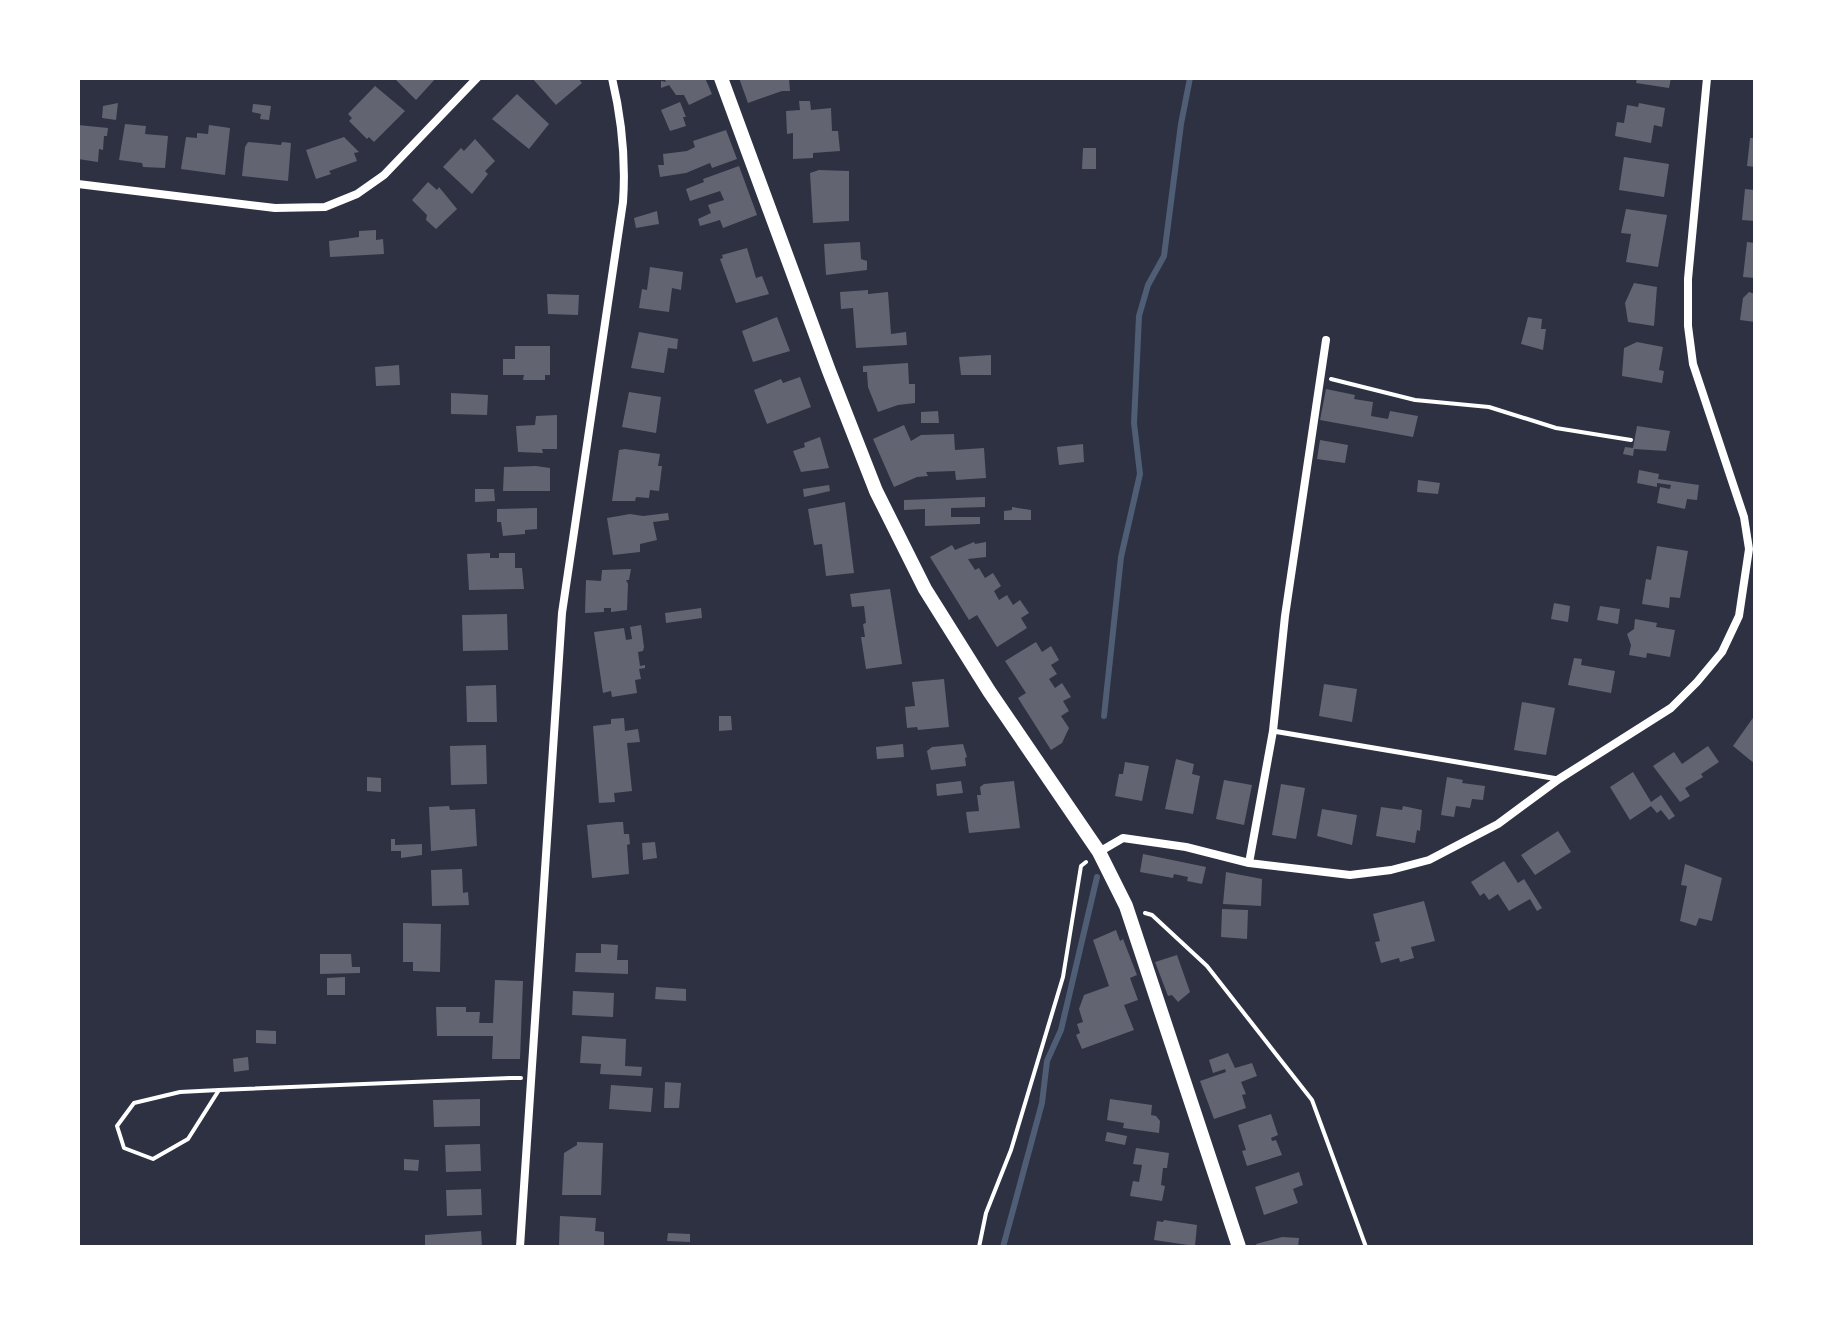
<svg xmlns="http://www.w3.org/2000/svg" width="1833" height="1325" font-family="Arial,sans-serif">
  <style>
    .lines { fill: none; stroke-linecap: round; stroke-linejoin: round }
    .stream { stroke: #4f5d75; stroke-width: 6 }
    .building { fill: #626471 }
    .path { stroke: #fff; stroke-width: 4 }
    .service { stroke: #fff; stroke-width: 5 }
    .minor { stroke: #fff; stroke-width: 8 }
    .tertiary { stroke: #fff; stroke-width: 14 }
  </style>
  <rect width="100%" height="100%" fill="#2d3142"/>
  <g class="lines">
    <!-- stream -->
    <path class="stream" d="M1104,716l17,-159 19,-83 -6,-51 5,-107 9,-31 16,-29 17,-132 9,-46
      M1003,1247l39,-144 5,-42 14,-31 36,-153"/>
  </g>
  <!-- building -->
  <path class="building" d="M394,78h42l-20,22z
    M532,78h46l4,5 -26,22z
    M664,78h41l7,16 -23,11 -5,-10h-8l-7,-10 -8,3v-7l5,1z
    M739,78h50l1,13h-8l-34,12z
    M1637,78h34l-2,10 -33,-5z
    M375,86l30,25 -31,31 -5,-5 -2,2 -18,-18 3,-3 -4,-4z
    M517,94l32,30 -20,25 -37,-30z
    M799,101h11l1,9 20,-2 1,23h6l2,20 -27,2v5l-20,1v-26l-6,1 -1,-23 14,-1z
    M680,102l6,15h-3l3,9 -16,5 -9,-21z
    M118,103l-2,17 -14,-2 1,-12z
    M1639,103l26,5 -3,19 -8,-2 -3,18 -36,-7 2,-14 7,1 3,-18 11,2z
    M253,104l18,2 -2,14 -9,-1 1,-5 -9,-2z
    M125,124l21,2 -1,8 23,2 -3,32 -22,-1 -1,-4 -23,-3z
    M78,125l30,3 -1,8h-3l-1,14 -4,-1 -1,13 -20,-3z
    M209,125l21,3 -5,47 -44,-6 5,-32 11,1v-5l11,1z
    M726,130l11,29 -25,9 -2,-5 -24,10 -26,4 -2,-12h6l-1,-11 24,-3 8,-4 -2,-6z
    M344,137l15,15 -5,1 3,8 -28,10 2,3 -15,5 -10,-29z
    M1750,138h5v29l-8,-1z
    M475,139l20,22 -10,10 3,3 -16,20 -29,-27 18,-19 3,3z
    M248,142l33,3 1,-3 9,1 -3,38 -46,-5 3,-29z
    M1083,148h13v21h-14z
    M1624,157l45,7 -5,33 -45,-7z
    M739,166l18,49 -34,13 -3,-8 -20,6 -2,-7 13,-6 -3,-8 16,-5 -4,-9 -30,10 -4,-12 18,-7 -1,-3z
    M819,170l30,1v50l-36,2 -3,-50z
    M428,182l9,8 2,-3 18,22 -21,20 -10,-9 1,-5 -15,-15z
    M1745,189l10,1v31l-13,-1z
    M1626,209l41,6 -9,52 -32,-5 5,-28 -10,-1z
    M657,211l2,13 -23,4 -2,-10z
    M376,230v10l7,-1 1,15 -54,3 -1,-16 30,-4v-6z
    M860,242l1,17 6,2v9l-41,5 -2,-31z
    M1747,242l8,1v35l-12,-1z
    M747,248l9,30 6,-2 7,18 -33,9 -16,-44 3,-1 -1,-3z
    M650,267l33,5 -2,18 -9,-2 -3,24 -30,-4 3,-19 5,1z
    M1634,283l23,4 -3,39 -26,-4 -3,-19z
    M868,290v4l20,-2 3,42 15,-2 1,13 -51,3 -3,-40 -12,1 -1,-17z
    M1749,292l6,2v28l-15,-2 3,-22z
    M547,294l32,1 -1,20 -30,-1z
    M777,317l13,34 -37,11 -11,-31z
    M1528,317l14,2 -1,10h5l-3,21 -22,-6z
    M639,332l39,7 -1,10 -9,-1 -4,25 -33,-5z
    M1637,342l26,5 -4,23 5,1 -2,12 -40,-7 2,-28z
    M515,346h35v29h-5v5h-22l1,-5h-21v-16h12z
    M991,355v20h-30l-2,-18z
    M908,363l1,21h6v19l-17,2 -20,7 -10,-25 -1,-15h-4v-6z
    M399,365l1,20 -24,1 -1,-19z
    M800,377l11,30 -44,17 -13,-34 27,-11 2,4z
    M1326,389l29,6 -1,4 19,3 -2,14 17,3 2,-8 28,5 -5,21 -93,-17z
    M629,392l32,5 -5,36 -34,-6z
    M451,393l37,2 -1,20 -36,-1z
    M938,411l1,12h-18v-11z
    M557,415v34h-15l1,4 -25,-1 -2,-26 19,-1 1,-9z
    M904,425l7,16 10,-6 33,-1 1,16 29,-2 2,30 -30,2 -1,-9 -29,1 2,4 -11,1 -23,10 -21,-48z
    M1637,426l33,5 -4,20 -32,-2 -1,7 -10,-2 2,-7 8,1z
    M820,437l9,31 -28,4 -8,-21 12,-4 -1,-4z
    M1320,440l28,5 -3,18 -28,-4z
    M1083,444l1,18 -25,3 -2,-18z
    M625,449l35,5 -2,12h4l-3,25 -9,-1 -1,8 -13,-1 -1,4h-23l7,-51z
    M536,466l14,2v23h-47l1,-24z
    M1639,470l20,4 -1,5 41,6 -2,15 -10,-1 -2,10 -28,-6 3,-16 10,2 1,-4 -14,-2v4l-20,-4z
    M1418,480l22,3 -2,11 -21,-2z
    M829,485l1,6 -26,6 -1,-8z
    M475,489h19l1,12 -20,1z
    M985,497v10l-34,1v9h29v7l-55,2v-17l-21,1v-10z
    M845,502l9,71 -28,3 -4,-32 -8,1 -6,-36z
    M1012,507l19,3v10h-27v-9l8,-1z
    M537,508v21l-12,1v4l-22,2 -2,-14h-4v-13z
    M668,513l1,7 -16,2 4,18 -17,4v8l-27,3 -6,-37 23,-4 13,2z
    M974,542l1,2 11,-2v15l-18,2 7,11 4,-2 6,10 8,-5 8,13 -7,5 5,9 8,-5 6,10 7,-5 9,13 -8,5 6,10 -30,19 -20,-32 -8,5 -39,-63 22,-12 3,5z
    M1657,546l31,5 -8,47 -10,-1 -1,11 -27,-4 4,-25 5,1z
    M490,553v5h9v-5h16v15h7l2,21 -55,1 -2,-36z
    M631,569l-2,11h-3l2,4 -1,26 -16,2v-4h-7v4l-19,1 1,-33 15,1 1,-11z
    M890,589l12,75 -36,5 -5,-32h4l-2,-13 3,-1 -2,-17 -12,1 -2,-13z
    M1554,603l16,3 -2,16 -17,-3z
    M1600,606l20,3 -2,15 -21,-4z
    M701,608l1,10 -36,5 -1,-10z
    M507,614l1,36 -45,1 -1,-36z
    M1635,619l22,4 -1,4 19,3 -5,27 -23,-4 -1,5 -17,-3 2,-10 -4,-11 7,-5z
    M641,625l3,22 -1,4 -5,1 2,14 5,-1v3l-6,1 2,10 -6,1 2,13 -25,4 -1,-6 -8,2 -9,-61 30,-4 2,12 6,-1 -2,-12z
    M1036,642l6,10 9,-6 8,14 -8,5 6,9 -8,5 6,9 7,-5 9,14 -8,4 6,10 -8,5 8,12 -7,15 -11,7 -33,-52 8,-5 -21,-32z
    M1574,658l8,1 -1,6 34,6 -4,22 -43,-8z
    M944,679l5,48 -31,3 -1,-3 -10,1 -2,-21 10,-1 -3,-24z
    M1324,684l33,5 -5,33 -33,-6z
    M496,685l1,37h-30l-1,-36z
    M1522,702l33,6 -9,47 -32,-5z
    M1755,715v49l-22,-18z
    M719,716h12l1,14 -13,1z
    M624,718l1,13 13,-2 2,13 -13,1 5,48 -18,2 1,9 -16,1 -6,-77 18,-2v-5z
    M903,744l1,13 -27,2 -1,-12z
    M963,744l4,13 -2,1 1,8 -35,4 -4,-19 5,-4z
    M486,745l1,39 -36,1 -1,-39z
    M1708,746l11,16 -18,12 2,3 -18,11 5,8 -10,6 -27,-36 21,-14 8,12z
    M1176,759l18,5 -2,10 8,2 -7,38 -28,-5z
    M1125,762l24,4 -7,35 -27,-5 4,-22h4z
    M1633,772l18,30 10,-7 14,21 -6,4 -8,-10 -4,3 -6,-7 -21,14 -20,-33z
    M367,777l14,1v14l-14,-1z
    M1447,777l16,3 -1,3 23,3 -2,14 -11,-1 -2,9 -14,-2 -2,11 -13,-2z
    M1224,780l28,5 -8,40 -28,-6z
    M961,781l2,12 -26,3 -1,-12z
    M1014,781l6,47 -51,5 -3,-21 13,-1 -2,-16h4l-1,-8 4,-3z
    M1281,784l24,4 -9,51 -24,-4z
    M449,806l1,4 25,-1 2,37 -46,5 -2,-44z
    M1403,806l19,4 -2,21 -3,-1 -2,13 -39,-7 5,-29 21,3z
    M1322,809l35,6 -5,30 -35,-9z
    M617,822h6l1,12h5l1,10 -3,1 2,29 -37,4 -5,-53z
    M1558,831l13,21 -36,23 -14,-20z
    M391,839h4v6l27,-1v11l-21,3v-7h-10z
    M655,842l2,16 -14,2 -1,-17z
    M1143,854l63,13 -4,17 -15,-3 1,-4 -14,-3 -1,4 -33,-6z
    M1504,861l14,22 6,-4 18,29 -5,3 -7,-12 -21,12 -11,-17 -9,6 -5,-7 -4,3 -9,-14z
    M1685,864l37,14 -10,43 -13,-3 -3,8 -16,-5 7,-35 -6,-1z
    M462,869l1,24 5,-1 1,13 -37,1 -1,-36z
    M1226,872l36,7 -1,27 -38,-2z
    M1424,901l11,40 -24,6 3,11 -14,4 -1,-4 -18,5 -6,-21 5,-1 -7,-27z
    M1222,909l26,1 -1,29 -26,-2z
    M403,923l38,1 -1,48 -27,-1v-9h-10z
    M1116,930l4,11 3,-2 14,36 -7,3 8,22 -14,5 10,25 -52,19 -6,-14 4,-2 -3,-9 6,-2 -4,-13 5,-14 25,-9 -16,-46z
    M601,944l17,1 -1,15h11v14l-53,-2 1,-19h25z
    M320,954h31l1,13h8v6l-40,1z
    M1177,955l13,37 -12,10 -6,-7 -4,1 -13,-34z
    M345,977v18h-18v-17z
    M495,980l28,1 -3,78h-28l1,-23h-56l-1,-29h30v5h14l-1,11h14z
    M656,987l30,2v12l-31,-2z
    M573,991l41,2 -1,24 -41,-2z
    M256,1030l20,1v13l-20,-1z
    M582,1036l44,3 -1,27 17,1 -1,9 -41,-2 1,-10 -21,-1z
    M1228,1053l7,15 17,-5 5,13 -16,6 5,12 -4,1 4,13 -32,11 -14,-38 26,-9 -1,-3 -12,4 -4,-13z
    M248,1057l1,13 -15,2 -1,-13z
    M665,1082l16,1 -2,25h-15z
    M611,1085l42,3 -2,24 -42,-3z
    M480,1099v27l-46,1 -1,-27z
    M1110,1099l42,6 -1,10 5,1 4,5 -1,12 -36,-5 1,-5 -17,-3z
    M1271,1114l7,21 -7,3 1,3 4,-1 6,15 -35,11 -5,-15 4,-1 -8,-25z
    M1107,1132l20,4 -2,9 -20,-4z
    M577,1142l26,1 -2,52h-39l2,-42 13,-8z
    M480,1144l1,27 -35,1 -1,-27z
    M1136,1148l33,5 -2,15h-4l-2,17 4,1 -3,15 -32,-5 3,-15 6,1 3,-17 -9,-1z
    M404,1159l15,1 -1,11 -14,-1z
    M1299,1172l4,13 -10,4 5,14 -34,12 -9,-28z
    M481,1189l1,26 -35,1 -1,-26z
    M560,1216l36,2 -1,13 9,1v15l-45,-2z
    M1164,1220l33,5 -2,21 -41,-6 3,-19 6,1z
    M481,1231l1,16h-57v-12z
    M668,1233l22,1v8l-23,-1z
    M1282,1237l17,1 -1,9h-41l-1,-3z"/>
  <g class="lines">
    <!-- path -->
    <path class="path" d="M1331,379l84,21 74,7 67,21 75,12
      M1145,913l7,2 55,51 105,134 54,147
      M219,1090l-31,49 -35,20 -29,-11 -7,-22 17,-23 46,-11 39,-2 292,-12h10
      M979,1247l7,-34 25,-63 52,-173 18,-111 5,-4"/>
    <!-- service -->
    <path class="service" d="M1273,731l285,48"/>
    <!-- minor -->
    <path class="minor" d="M78,184l197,24 50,-1 32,-13 27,-19 93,-97
      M1099,852l24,-14 63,9 63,16 101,12 41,-5 38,-10 69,-36 61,-45 112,-71 26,-26 25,-30 17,-36 10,-67 -5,-32 -51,-153 -5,-38v-47l19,-201
      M1249,863l24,-132 12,-115 41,-276
      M520,1247l42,-634 61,-411c3,-43 -1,-82 -11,-124"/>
    <!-- tertiary -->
    <path class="tertiary" d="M721,78l108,293 47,120 49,98 64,102 110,161 27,54 113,341"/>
  </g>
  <!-- border -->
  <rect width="1833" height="1325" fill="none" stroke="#ffffff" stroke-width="160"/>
</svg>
